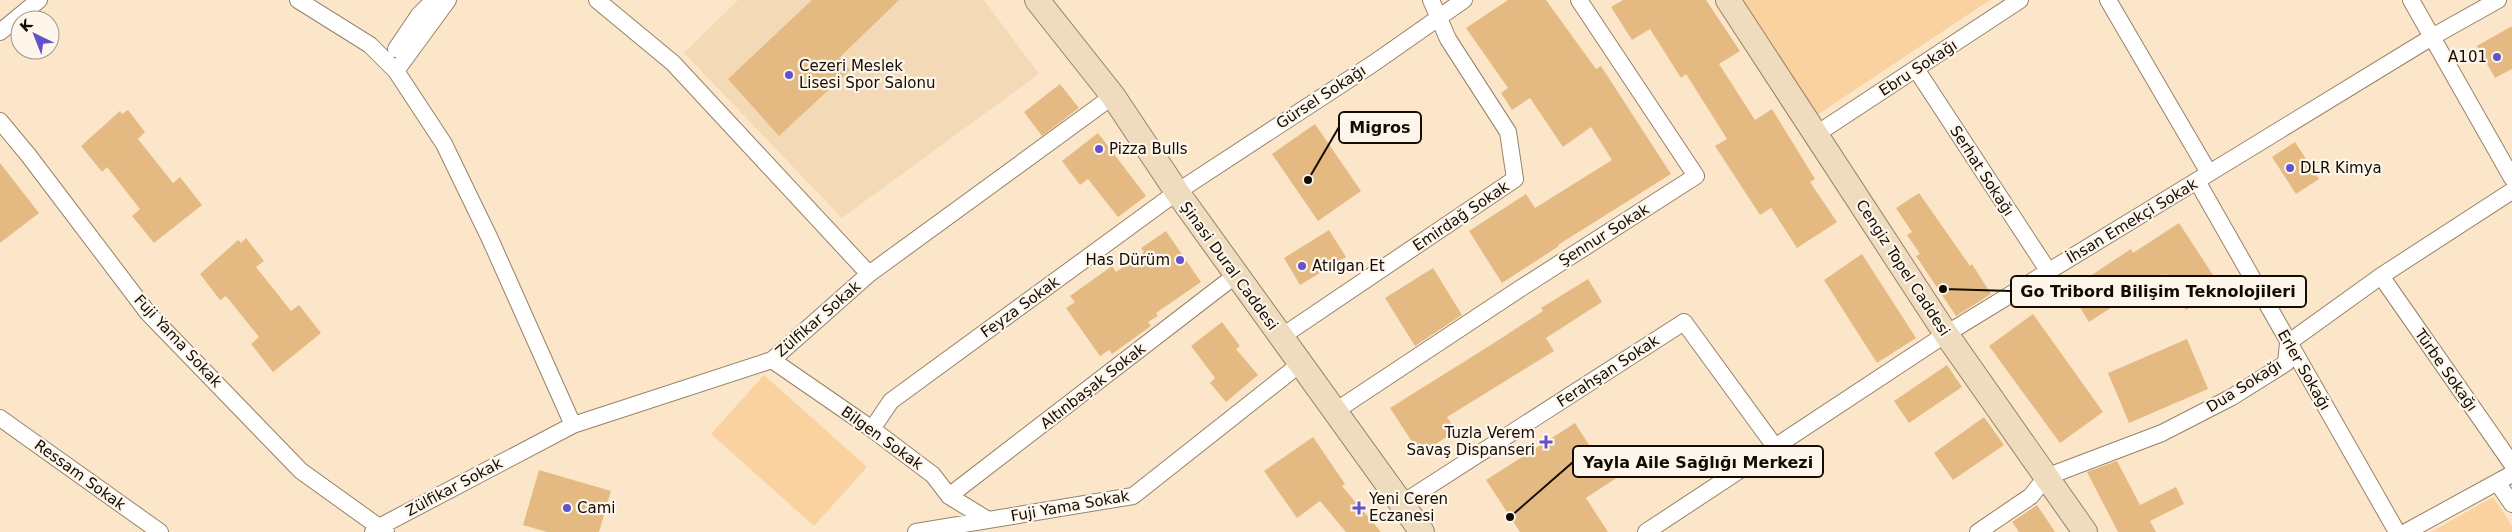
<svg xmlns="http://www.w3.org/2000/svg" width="2512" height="532" font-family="'DejaVu Sans',sans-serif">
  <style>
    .built { fill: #f4d9b6 }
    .green { fill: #f9d29f }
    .building { fill: #e4ba82 }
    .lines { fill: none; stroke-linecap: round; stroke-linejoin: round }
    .street-casing { stroke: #968268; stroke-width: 18 }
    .secondary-casing { stroke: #968268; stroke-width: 26 }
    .street { stroke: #fff; stroke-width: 16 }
    .secondary { stroke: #efdcbf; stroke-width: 24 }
    .poi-dot { fill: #6252cb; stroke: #fef6ea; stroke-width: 2 }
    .labels { text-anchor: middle; stroke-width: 4.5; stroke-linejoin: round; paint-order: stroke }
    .poi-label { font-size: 15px; fill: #130c04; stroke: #fef6ea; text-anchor: start }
    .street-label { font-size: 15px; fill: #130c04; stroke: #fef6ea }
    .leader { fill: none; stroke: #130c04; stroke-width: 2 }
    .callout-dot { fill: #130c04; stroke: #fef6ea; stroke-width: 2 }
    .callout { fill: #fef6ea; stroke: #130c04; stroke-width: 2 }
    .callout-label { font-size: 16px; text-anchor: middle; font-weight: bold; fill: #130c04 }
  </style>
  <rect width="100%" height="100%" fill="#fce6ca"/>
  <!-- built -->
  <path class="built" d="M738,0h246l55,74 -197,144 -158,-165z"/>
  <!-- green -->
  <path class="green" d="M1739,0h251l-176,117z
    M764,375l103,92 -53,59 -103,-92z
    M2493,497l19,29v6h-81z"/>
  <!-- building -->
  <path class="building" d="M812,0h87l-60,58 11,12 -71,66 -51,-57z
    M1508,0h38l50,69 5,-3 70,108 -113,71 1,1 -57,37 -33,-52 57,-37 9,14 77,-48 -21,-33 -28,20 -33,-49 -18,12 -11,-17 7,-5 -42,-60z
    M1623,0h83l34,51 -21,13 36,56 17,-11 43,70 -5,3 27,40 -40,26 -26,-40 -11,7 -45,-69 12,-7 -41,-65 -5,4 -31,-49 -18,11 -21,-33z
    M2512,26v43l-17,9 -18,-32z
    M1060,84l19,24 -37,28 -18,-24z
    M128,110l17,22 -7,7 35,44 7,-6 22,28 -48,38 -22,-27 8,-7 -33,-42 -5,5 -21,-26 39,-35 2,3z
    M1315,124l46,67 -43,30 -46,-67z
    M1098,133l48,63 -28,21 -30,-38 -8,6 -18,-24z
    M2295,142l24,37 -23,15 -24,-37z
    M0,163l39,50 -39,30z
    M1919,193l51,73 2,-2 19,30 -35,22 -40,-60 4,-2 -13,-19 5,-3 -16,-24z
    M2179,223l34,52 -3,2 8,12 -32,21 -23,-36 -74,48 -20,-32 62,-41 2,4z
    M1329,230l17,27 -46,28 -16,-27z
    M1166,231l35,51 -45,31 2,3 -10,6 3,4 -39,28 -3,-4 -9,6 -34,-48 9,-6 -5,-6 42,-30 4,6 28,-20 -3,-4z
    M246,238l18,23 -8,6 35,44 8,-6 22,28 -48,39 -22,-28 8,-7 -33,-41 -6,4 -20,-26 38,-34 3,3z
    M1862,254l54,84 -39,25 -53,-83z
    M1433,268l29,47 -47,31 -30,-48z
    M1588,279l14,23 -56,36 8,13 -107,66 9,14 -36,23 -30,-46 104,-65 49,-32 -2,-3z
    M2033,314l70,98 -43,31 -71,-97z
    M1222,322l18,24 -4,3 22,26 -32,27 -16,-19 5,-5 -24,-32z
    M2187,339l21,50 -79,34 -21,-50z
    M1947,365l15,22 -53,36 -15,-22z
    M1984,417l20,28 -51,35 -19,-27z
    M1575,423l18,28 9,-6 19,30 -35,23 22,34h-88l-34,-52z
    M1313,437l32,47 -3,2 39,46h-35l-26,-31 -23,17 -33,-47z
    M2117,461l23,44 36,-18 8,17 -34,17 6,11h-38l-31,-60z
    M539,470l72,21 -12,41h-52l-24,-7z
    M2037,505l18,27h-36l-7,-10z"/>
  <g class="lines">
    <defs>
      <path id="street" d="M298,0l72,45 26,26 48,73 46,95 83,186
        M597,0l76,63 196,211
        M2108,0l101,173
        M2411,0l101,178
        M0,32l39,-32
        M396,49l23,-34 15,-15
        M1916,69l133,203
        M396,71l52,-71
        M0,121l29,35 119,157 153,158 85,61
        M1815,135l205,-135
        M2197,181l200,351
        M2381,276l131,188
        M1281,337l234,-158 -7,-47 -60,-93 -17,-39
        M772,360l100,69 61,46 16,21 39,24
        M1334,412l184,-122 178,-114 -117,-176
        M0,418l160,114
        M872,429l19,-28 286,-209 197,-129 90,-63
        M2497,482l15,22
        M949,496l287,-221
        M1401,504l283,-182 92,126
        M373,532l6,-5 194,-102 199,-65 97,-86 244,-178
        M916,532l217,-36 167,-132
        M1646,532l300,-198 486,-297 66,-37
        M1978,532l53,-36 15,-19 116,-44 70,-36 54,-34 2,-20 93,-67 131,-85
        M2406,532l106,-58"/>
      <path id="secondary" d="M1037,0l76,96 64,96 245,340
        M1728,0l218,334 139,198"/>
    </defs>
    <!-- street casing -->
    <use href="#street" class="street-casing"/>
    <!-- secondary casing -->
    <use href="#secondary" class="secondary-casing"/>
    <!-- street -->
    <use href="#street" class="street"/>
    <!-- secondary -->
    <use href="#secondary" class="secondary"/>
  </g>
  <!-- markers -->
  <g class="poi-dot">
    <circle cx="2497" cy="57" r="5"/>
    <circle cx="789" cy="75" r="5"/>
    <circle cx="1099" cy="149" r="5"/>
    <circle cx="2290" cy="168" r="5"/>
    <circle cx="1180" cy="260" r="5"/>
    <circle cx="1302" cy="266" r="5"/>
    <path d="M1543.5 434.5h5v5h5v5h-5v5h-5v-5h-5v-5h5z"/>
    <circle cx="567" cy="508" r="5"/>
    <path d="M1356.5 500.5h5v5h5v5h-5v5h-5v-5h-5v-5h5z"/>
  </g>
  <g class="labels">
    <!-- poi labels -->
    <g class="poi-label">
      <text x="2487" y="62" text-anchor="end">A101</text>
      <text x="799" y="71">Cezeri Meslek<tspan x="799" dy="17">Lisesi Spor Salonu</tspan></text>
      <text x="1109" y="154">Pizza Bulls</text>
      <text x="2300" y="173">DLR Kimya</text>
      <text x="1170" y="265" text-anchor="end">Has Dürüm</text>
      <text x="1312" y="271">Atılgan Et</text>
      <text x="1535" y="438" text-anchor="end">Tuzla Verem<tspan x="1535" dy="17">Savaş Dispanseri</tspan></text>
      <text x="1369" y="504">Yeni Ceren<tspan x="1369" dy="17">Eczanesi</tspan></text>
      <text x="577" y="513">Cami</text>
    </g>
    <!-- street labels -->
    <g class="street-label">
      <text transform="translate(1918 68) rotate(-33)" y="5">Ebru Sokağı</text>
      <text transform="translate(1321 97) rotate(-33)" y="5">Gürsel Sokağı</text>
      <text transform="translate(1982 171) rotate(57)" y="5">Serhat Sokağı</text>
      <text transform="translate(1461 216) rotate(-34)" y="5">Emirdağ Sokak</text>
      <text transform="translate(2132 221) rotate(-31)" y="5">İhsan Emekçi Sokak</text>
      <text transform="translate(1604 235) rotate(-32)" y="5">Şennur Sokak</text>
      <text transform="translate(1229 266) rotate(54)" y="5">Şinasi Dural Caddesi</text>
      <text transform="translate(1903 268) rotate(57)" y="5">Cengiz Topel Caddesi</text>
      <text transform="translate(1020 307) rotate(-36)" y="5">Feyza Sokak</text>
      <text transform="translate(818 319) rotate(-41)" y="5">Zülfikar Sokak</text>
      <text transform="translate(178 341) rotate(47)" y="5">Fuji Yama Sokak</text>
      <text transform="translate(2304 370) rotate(60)" y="5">Erler Sokağı</text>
      <text transform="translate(2446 370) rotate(55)" y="5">Türbe Sokağı</text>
      <text transform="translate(1608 371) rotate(-33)" y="5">Ferahşan Sokak</text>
      <text transform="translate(1093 386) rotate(-38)" y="5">Altınbaşak Sokak</text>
      <text transform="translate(2244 386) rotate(-32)" y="5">Dua Sokağı</text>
      <text transform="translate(882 438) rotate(36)" y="5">Bilgen Sokak</text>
      <text transform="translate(80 475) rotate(36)" y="5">Ressam Sokak</text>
      <text transform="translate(454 487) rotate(-28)" y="5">Zülfikar Sokak</text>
      <text transform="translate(1070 506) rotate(-10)" y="5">Fuji Yama Sokak</text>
    </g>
  </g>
  <!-- callouts -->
  <path class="leader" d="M1308 180L1339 127M1943 289L2011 291M1510 517L1573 462"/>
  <g class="callout-dot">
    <circle cx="1308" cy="180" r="5"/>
    <circle cx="1943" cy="289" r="5"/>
    <circle cx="1510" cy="517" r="5"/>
  </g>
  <g class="callout">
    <rect x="1339" y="112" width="82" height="31" rx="5"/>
    <rect x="2011" y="276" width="295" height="31" rx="5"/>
    <rect x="1573" y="446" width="250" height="31" rx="5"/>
  </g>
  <g class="callout-label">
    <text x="1380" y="133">Migros</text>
    <text x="2158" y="297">Go Tri̇bord Bi̇li̇şi̇m Teknoloji̇leri</text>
    <text x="1698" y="468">Yayla Aile Sağlığı Merkezi</text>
  </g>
  <!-- north arrow -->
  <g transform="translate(35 35) rotate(317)"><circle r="24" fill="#fef6ea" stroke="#a0988e"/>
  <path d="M0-4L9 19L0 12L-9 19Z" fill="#6252cb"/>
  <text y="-8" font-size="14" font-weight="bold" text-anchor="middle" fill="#130c04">K</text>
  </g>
</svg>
